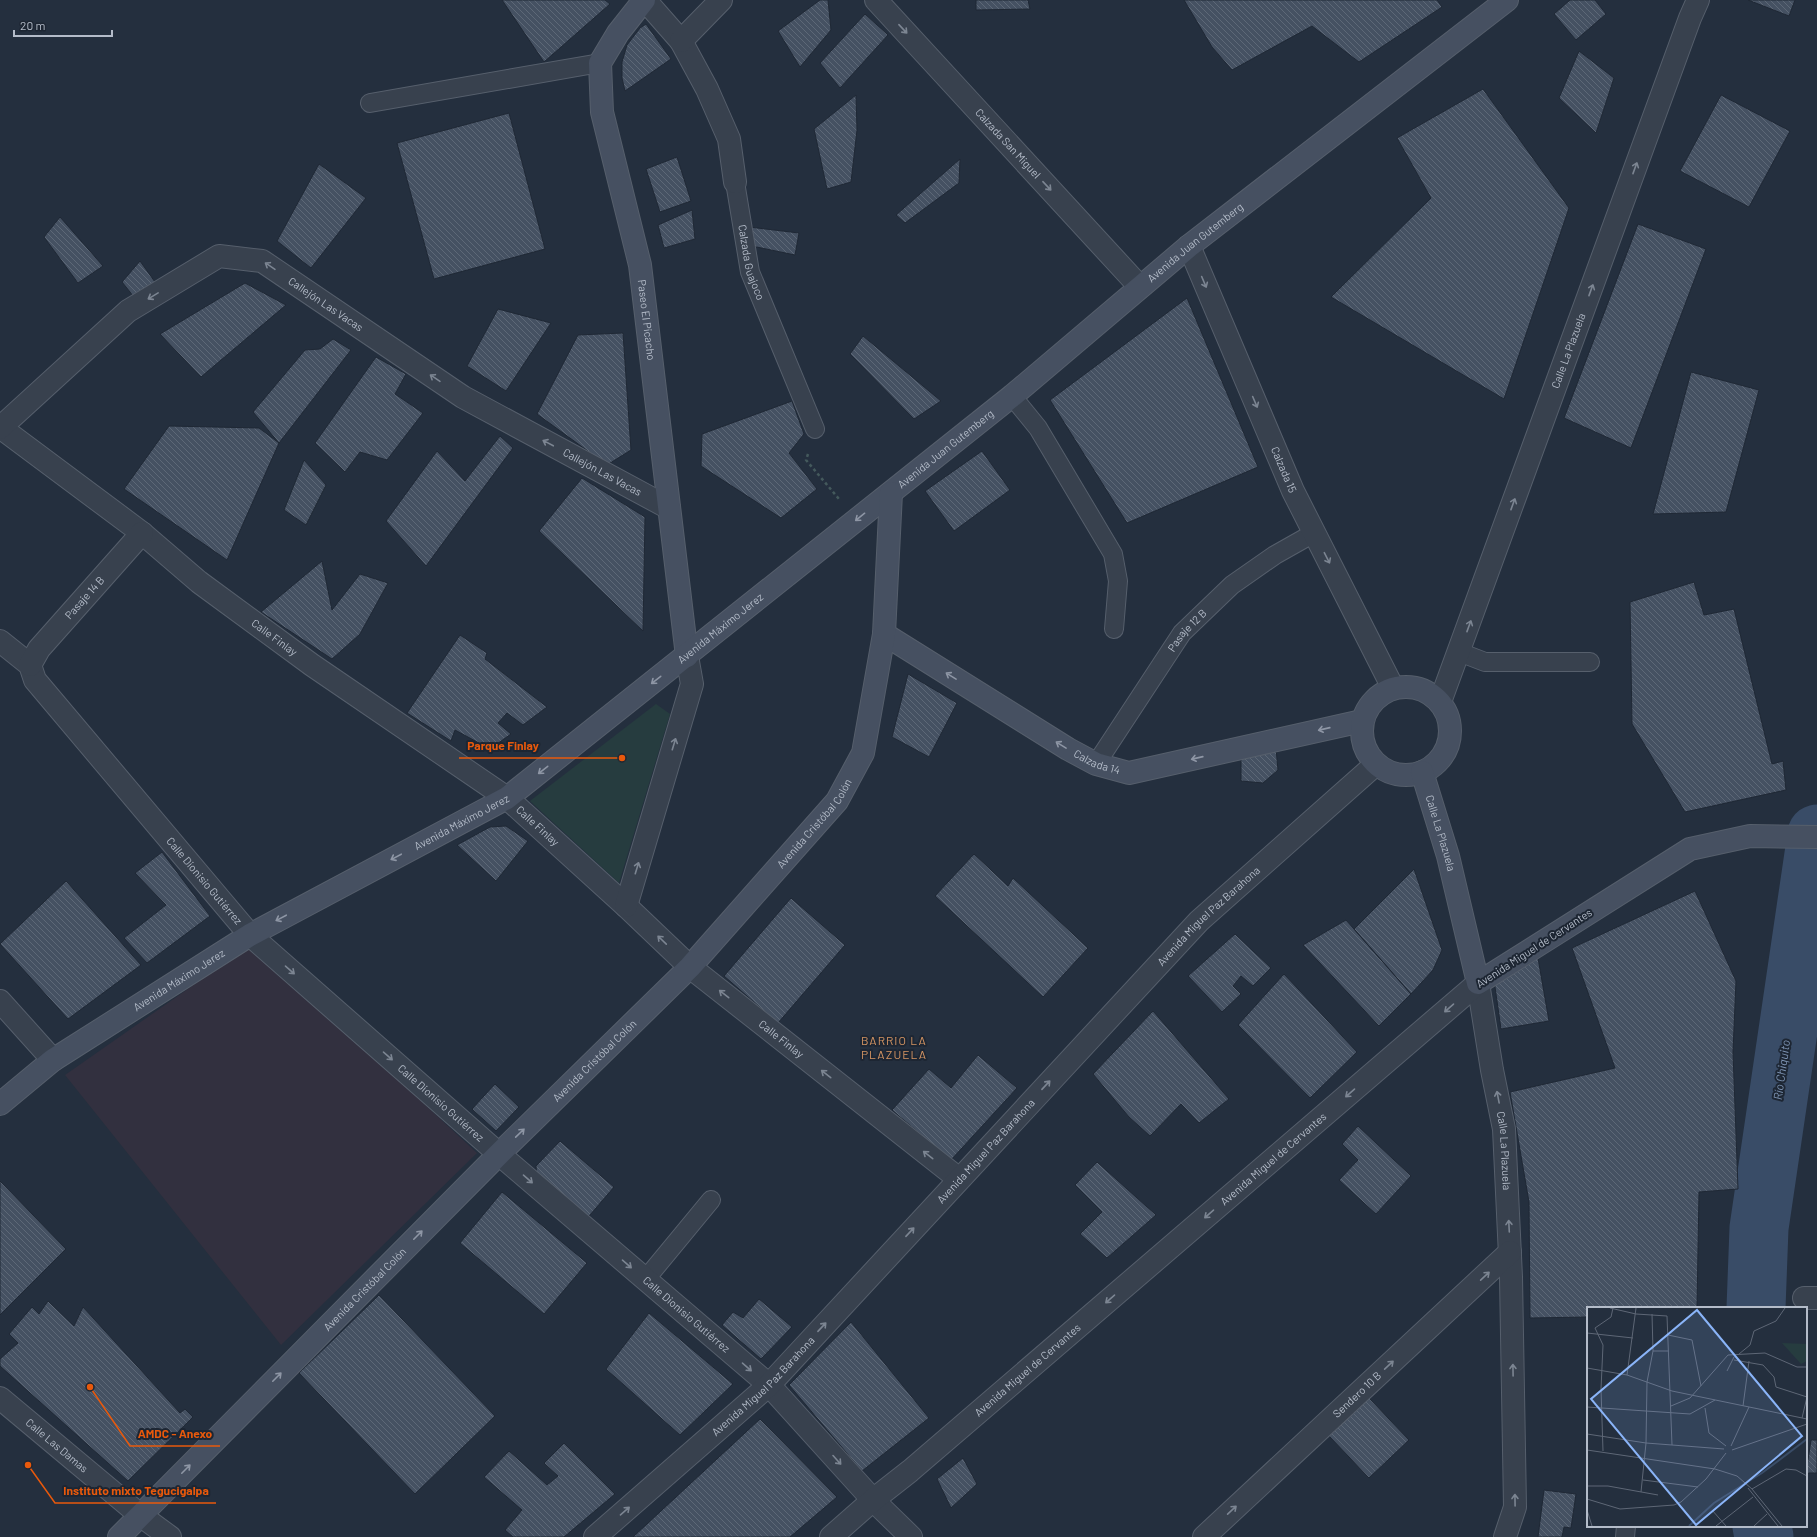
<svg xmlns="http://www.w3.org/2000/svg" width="1817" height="1537" font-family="Barlow,sans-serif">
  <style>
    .medical { fill: #32303f }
    .green { fill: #263c3f }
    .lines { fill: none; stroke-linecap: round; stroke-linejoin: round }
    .river { stroke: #394c67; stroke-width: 59 }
    .building { fill: url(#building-back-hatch); stroke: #1f2835 }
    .lane-casing { stroke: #565f6c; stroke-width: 20 }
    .street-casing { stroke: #565f6c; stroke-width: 24 }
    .secondary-casing { stroke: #565f6c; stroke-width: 24 }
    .path { stroke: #44595c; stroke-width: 2.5; stroke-dasharray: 3 3; stroke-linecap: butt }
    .lane { stroke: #38414e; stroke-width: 18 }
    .street { stroke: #38414e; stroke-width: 22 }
    .secondary { stroke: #465061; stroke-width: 22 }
    .oneway { stroke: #7c8592 }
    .oneway2 { stroke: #8e96a5 }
    .labels { text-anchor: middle; stroke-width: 4; stroke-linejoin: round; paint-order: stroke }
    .street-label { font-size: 11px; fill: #b4bcc9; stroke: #1d2633 }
    .neighbourhood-label { font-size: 12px; letter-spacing: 1px; fill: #d59563; stroke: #1d2633 }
    .water-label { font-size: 12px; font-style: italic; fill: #7c92b1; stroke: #1d2633 }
    .inset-river { fill: none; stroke: #394c67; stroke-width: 2 }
    .inset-road { fill: none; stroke: #5e6776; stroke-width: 1 }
    .view { fill: #8ab4f8; fill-opacity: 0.15; stroke: #8ab4f8; stroke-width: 2 }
    .inset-edge { fill: none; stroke: #b4bcc9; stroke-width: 2 }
    .leader { fill: none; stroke: #e8590c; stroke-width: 1.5 }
    .callout-dot { fill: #e8590c; stroke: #1d2633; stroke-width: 1.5 }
    .callout-label { font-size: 12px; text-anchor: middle; font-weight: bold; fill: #e8590c; stroke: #1d2633; stroke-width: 4; stroke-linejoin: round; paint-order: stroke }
  </style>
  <defs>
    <pattern id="building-back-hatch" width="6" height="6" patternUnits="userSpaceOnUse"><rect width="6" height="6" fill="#455162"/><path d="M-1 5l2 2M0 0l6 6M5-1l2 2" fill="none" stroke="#5d6877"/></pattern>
  </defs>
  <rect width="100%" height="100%" fill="#242f3e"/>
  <!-- medical -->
  <path class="medical" d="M252,944l225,209 -196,192 -216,-270z"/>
  <!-- green -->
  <path class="green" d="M656,704l14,10 -51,169 -89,-82z"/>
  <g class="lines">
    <!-- river -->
    <path class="river" d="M1756,1308l3,-80 58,-394
      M1762,1526l2,11"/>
  </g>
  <!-- building -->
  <path class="building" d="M502,0h103l5,4 -66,58z
    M820,0h8l3,30 -31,37 -22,-36z
    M976,0h52l2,9 -54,1z
    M1184,0h253l5,7 -83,55 -47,-36 -80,44 -20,-23z
    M1570,0h25l11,14 -30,26 -22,-26z
    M1748,0h47l-6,16z
    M865,14l23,21 -48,53 -20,-25z
    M646,24l25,35 -46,32 -3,-13v-16l5,-17 13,-17z
    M1579,51l35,27 -18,55 -37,-35z
    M1483,89l86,119 -65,191 -173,-102 100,-99 -34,-60z
    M856,95l1,35 -6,52 -24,7 -13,-60z
    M1721,95l69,36 -41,76 -69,-36z
    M509,113l36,136 -111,30 -37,-136z
    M677,157l14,44 -31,11 -14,-43z
    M960,159l-1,24 -54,40 -9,-8z
    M319,164l47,34 -55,70 -34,-27z
    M692,210l3,29 -31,9 -6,-23z
    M60,217l43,49 -25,17 -34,-46z
    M1638,224l68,25 -75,199 -67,-30z
    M749,227l50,6 -4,22 -48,-10z
    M140,261l15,21 -21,15 -12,-15z
    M245,283l41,22 -85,72 -41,-43z
    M1187,298l71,169 -131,56 -77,-123z
    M498,309l53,14 -45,68 -39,-25z
    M623,333l8,117 -24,15 -70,-51 41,-79z
    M863,336l78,65 -27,18 -64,-65z
    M333,339l18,11 -72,93 -26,-31 52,-62 15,-1z
    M376,357l30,17 -11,20 28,19 -36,47 -27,-8 -15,20 -30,-29z
    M1691,372l68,18 -33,122 -73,2z
    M792,401l12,33 -15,19 28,36 -36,29 -80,-52 1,-32z
    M169,426l90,2 20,15 -52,117 -103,-71z
    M500,436l13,12 -87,118 -40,-45 51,-70 28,30z
    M982,451l28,39 -56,41 -29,-40z
    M304,460l22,25 -20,40 -22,-15z
    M582,478l63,39 -2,114 -104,-100z
    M322,561l10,49 28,-36 28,9 -28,51 -28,25 -71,-47z
    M1694,582l10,33 30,-6 38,155 11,-3 3,29 -101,22 -53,-88 -2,-122z
    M460,635l27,18 -2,6 62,48 -24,18 -16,-12 -9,10 13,11 -21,15 -35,-19 -4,11 -44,-28z
    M908,674l49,29 -28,54 -37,-20z
    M1276,748l2,22 -15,13 -22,-2v-24z
    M506,826l22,15 -32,40 -39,-36 33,-18z
    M162,852l48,64 -63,47 -23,-25 42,-33 -31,-32z
    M974,854l34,32 5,-8 75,70 -45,49 -108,-101z
    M1414,869l28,81 -9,20 -22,24 -57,-65z
    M66,881l75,84 -73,54 -68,-75z
    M1695,891l41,90 -3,71 5,137 -39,3 -2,116h-109v9l-58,1 -1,-116 -19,-110 105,-24 -43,-120z
    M791,898l54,47 -67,78 -54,-47z
    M1346,920l65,74 -32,32 -76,-81z
    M1235,934l36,34 -18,18 -12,-10 -8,10 8,8 -19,18 -34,-36z
    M1538,958l11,63 -48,8 -7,-49z
    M1284,974l73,78 -47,46 -72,-73z
    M1153,1011l76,88 -30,24 -18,-19 -31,32 -21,-19 -36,-43z
    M978,1055l39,33 -66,72 -59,-50 37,-41 22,19z
    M495,1084l24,23 -23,24 -24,-22z
    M1358,1126l53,50 -35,38 -37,-34 19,-20 -16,-16z
    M560,1141l54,46 -30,35 -47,-41 -1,-15z
    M1097,1162l59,53 -49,43 -27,-24 22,-22 -27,-27z
    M0,1181l66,68 -66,66z
    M502,1192l85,71 -43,51 -84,-71z
    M379,1295l116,121 -80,78 -116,-121z
    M759,1299l33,28 -31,32 -39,-34 11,-13 10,6z
    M48,1301l26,25 9,-19 97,106 5,-4 8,8 -65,64 -128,-115v-7l18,-16 -9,-9 23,-27 7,7z
    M649,1313l84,71 -53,51 -74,-66z
    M851,1322l78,96 -67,53 -73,-86z
    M1369,1398l40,42 -40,38 -40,-42z
    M760,1419l77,78 -47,40h-157z
    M1811,1440h6v33h-11z
    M564,1443l51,51 -51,43h-51l-8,-7 17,-20 -38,-33 25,-26 38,34 11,-9 -14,-13z
    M963,1458l14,26 -26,24 -14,-29z
    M1544,1490l32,4 -5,34 -7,-1 -2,10h-24z"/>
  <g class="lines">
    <defs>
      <g id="lane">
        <path d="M370,103l230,-40"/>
        <path id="s1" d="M735,182l15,90 65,157"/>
        <path d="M1012,396l26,32 75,126 5,27 -4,48"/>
        <path d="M1459,652l26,10h105"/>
        <path id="s2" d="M1096,764l86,-131 50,-48 43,-30 39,-22"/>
        <path d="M645,1280l66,-80"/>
        <path d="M1625,1537l1,-11"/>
      </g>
      <g id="street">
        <path d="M645,0l36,41 26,48 22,50 6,43"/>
        <path id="s3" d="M876,0l264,287"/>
        <path d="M681,41l40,-41"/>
        <path id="s4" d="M1189,246l104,245 100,197"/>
        <path id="s5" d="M0,427l142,106 57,49 113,83 195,133 119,108 64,61 269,212"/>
        <path id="s6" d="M0,428l128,-117 91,-55 43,5 201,136 206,111"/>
        <path id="s7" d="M0,641l30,24 5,15 215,255 249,219 270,231 104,115 38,37"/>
        <path id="s8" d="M30,665l9,-16 103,-116"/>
        <path id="s9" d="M1440,702l250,-684 8,-18"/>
        <path d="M626,906l66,-222 -5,-28"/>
        <path id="s10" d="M1478,983l14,87 12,59 7,148 4,230 -10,30"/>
        <path d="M0,1001l53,59"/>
        <path d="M1804,1298h13"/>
        <path id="s11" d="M0,1398l140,117 30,22"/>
        <path id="s12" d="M595,1537l174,-152 430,-464 177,-157"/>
        <path id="s13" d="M831,1537l42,-37 37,-29 568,-488"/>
        <path id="s14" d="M1204,1537l306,-285"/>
      </g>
      <g id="secondary">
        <path id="s15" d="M644,0l-26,33 -18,30 2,49 38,153 47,391"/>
        <path id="s16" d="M884,634l184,115 28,15 33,9 233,-52"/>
        <circle cx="1406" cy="731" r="44"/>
        <path id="s17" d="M1422,772l26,84 30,127 212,-134 60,-13 67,1"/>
        <path id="s18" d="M0,1104l53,-44 197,-125 257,-137 505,-402 177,-150 318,-246"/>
        <path id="s19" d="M119,1537l380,-383 191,-187 147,-166 26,-48 21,-119 7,-141"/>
      </g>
    </defs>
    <!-- lane casing -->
    <use href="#lane" class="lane-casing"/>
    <!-- street casing -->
    <use href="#street" class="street-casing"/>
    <!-- secondary casing -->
    <use href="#secondary" class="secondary-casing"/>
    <!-- path -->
    <path class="path" d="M808,454l-2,6 33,39"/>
    <!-- lane -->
    <use href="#lane" class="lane"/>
    <!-- street -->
    <use href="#street" class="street"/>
    <!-- secondary -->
    <use href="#secondary" class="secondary"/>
  </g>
  <!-- one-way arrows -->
  <defs><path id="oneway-shaft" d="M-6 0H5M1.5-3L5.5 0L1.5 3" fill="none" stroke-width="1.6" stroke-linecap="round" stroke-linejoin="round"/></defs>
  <g class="oneway">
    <use href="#oneway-shaft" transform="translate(903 29) rotate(47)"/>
    <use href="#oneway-shaft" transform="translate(1635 168) rotate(-70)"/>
    <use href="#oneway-shaft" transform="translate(1047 186) rotate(47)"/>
    <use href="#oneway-shaft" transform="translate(270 266) rotate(-146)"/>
    <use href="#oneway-shaft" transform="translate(1204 282) rotate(67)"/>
    <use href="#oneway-shaft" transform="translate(1591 290) rotate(-70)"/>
    <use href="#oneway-shaft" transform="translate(153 296) rotate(149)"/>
    <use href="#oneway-shaft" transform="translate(435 378) rotate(-146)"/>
    <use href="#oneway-shaft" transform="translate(1255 402) rotate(67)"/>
    <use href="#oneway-shaft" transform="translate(548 443) rotate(-152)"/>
    <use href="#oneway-shaft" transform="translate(1513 504) rotate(-70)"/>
    <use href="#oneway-shaft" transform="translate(1327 558) rotate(63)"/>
    <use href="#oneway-shaft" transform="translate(1469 626) rotate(-70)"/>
    <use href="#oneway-shaft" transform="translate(674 744) rotate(-73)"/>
    <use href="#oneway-shaft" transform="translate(637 868) rotate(-73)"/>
    <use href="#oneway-shaft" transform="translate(662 940) rotate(-136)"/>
    <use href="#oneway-shaft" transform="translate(290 970) rotate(41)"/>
    <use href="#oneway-shaft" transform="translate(724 994) rotate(-142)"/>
    <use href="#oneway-shaft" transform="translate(1449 1008) rotate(139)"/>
    <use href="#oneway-shaft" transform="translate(388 1056) rotate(41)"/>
    <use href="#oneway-shaft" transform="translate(826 1074) rotate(-142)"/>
    <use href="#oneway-shaft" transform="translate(1046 1085) rotate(-47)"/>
    <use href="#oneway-shaft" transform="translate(1350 1093) rotate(139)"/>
    <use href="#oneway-shaft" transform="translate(1498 1097) rotate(-101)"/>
    <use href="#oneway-shaft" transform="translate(928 1155) rotate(-142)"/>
    <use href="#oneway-shaft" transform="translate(528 1179) rotate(41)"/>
    <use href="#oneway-shaft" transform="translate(1209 1214) rotate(139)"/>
    <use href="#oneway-shaft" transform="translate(1509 1226) rotate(-93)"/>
    <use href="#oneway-shaft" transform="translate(910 1232) rotate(-47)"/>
    <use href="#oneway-shaft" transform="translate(627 1264) rotate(41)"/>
    <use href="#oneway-shaft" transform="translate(1485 1276) rotate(-43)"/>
    <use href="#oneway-shaft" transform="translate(1110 1299) rotate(139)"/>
    <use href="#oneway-shaft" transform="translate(822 1327) rotate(-47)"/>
    <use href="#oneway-shaft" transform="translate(1389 1365) rotate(-43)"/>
    <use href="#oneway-shaft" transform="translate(747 1367) rotate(41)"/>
    <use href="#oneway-shaft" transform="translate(1513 1370) rotate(-91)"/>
    <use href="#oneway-shaft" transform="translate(837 1460) rotate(48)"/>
    <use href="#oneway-shaft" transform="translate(1515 1500) rotate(-91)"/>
    <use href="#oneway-shaft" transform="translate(1232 1510) rotate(-43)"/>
    <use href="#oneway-shaft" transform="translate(625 1511) rotate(-41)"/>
  </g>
  <g class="oneway2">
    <use href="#oneway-shaft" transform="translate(860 517) rotate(141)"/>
    <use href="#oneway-shaft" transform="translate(951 676) rotate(-148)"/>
    <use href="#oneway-shaft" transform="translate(656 680) rotate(142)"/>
    <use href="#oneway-shaft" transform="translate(1324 729) rotate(167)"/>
    <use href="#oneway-shaft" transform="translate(1061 745) rotate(-148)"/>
    <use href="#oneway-shaft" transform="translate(1197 758) rotate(167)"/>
    <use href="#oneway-shaft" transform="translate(543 770) rotate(142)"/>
    <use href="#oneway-shaft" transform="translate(396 857) rotate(152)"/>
    <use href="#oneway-shaft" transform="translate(281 918) rotate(152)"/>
    <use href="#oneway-shaft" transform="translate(520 1133) rotate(-44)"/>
    <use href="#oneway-shaft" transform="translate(418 1235) rotate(-45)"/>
    <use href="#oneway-shaft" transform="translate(277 1377) rotate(-45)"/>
    <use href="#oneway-shaft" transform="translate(186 1469) rotate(-45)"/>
  </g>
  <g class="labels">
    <!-- street labels -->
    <g class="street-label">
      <text dy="4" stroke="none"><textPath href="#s3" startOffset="195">Calzada San Miguel</textPath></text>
      <text dy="4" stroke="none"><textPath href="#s18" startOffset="1478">Avenida Juan Gutemberg</textPath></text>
      <text dy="4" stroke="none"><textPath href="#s1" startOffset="82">Calzada Guajoco</textPath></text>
      <text dy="4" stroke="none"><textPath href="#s6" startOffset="400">Callejón Las Vacas</textPath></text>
      <text dy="4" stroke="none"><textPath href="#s15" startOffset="339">Paseo El Picacho</textPath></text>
      <text dy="4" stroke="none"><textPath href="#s9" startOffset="374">Calle La Plazuela</textPath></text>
      <text dy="4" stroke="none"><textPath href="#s18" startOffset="1154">Avenida Juan Gutemberg</textPath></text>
      <text dy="4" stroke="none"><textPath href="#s4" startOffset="243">Calzada 15</textPath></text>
      <text dy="4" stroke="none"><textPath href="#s6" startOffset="724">Callejón Las Vacas</textPath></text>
      <text dy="4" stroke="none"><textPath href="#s8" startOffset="87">Pasaje 14 B</textPath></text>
      <text dy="4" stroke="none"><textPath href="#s18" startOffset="866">Avenida Máximo Jerez</textPath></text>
      <text dy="4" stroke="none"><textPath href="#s2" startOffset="162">Pasaje 12 B</textPath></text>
      <text dy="4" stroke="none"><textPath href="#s5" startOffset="346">Calle Finlay</textPath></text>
      <text dy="4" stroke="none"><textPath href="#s16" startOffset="249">Calzada 14</textPath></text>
      <text dy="4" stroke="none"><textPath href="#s18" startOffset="542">Avenida Máximo Jerez</textPath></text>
      <text dy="4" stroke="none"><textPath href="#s19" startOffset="997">Avenida Cristóbal Colón</textPath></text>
      <text dy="4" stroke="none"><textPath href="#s5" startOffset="670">Calle Finlay</textPath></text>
      <text dy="4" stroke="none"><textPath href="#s17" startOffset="64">Calle La Plazuela</textPath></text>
      <text dy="4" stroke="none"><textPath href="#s7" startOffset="317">Calle Dionisio Gutiérrez</textPath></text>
      <text dy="4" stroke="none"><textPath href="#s12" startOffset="874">Avenida Miguel Paz Barahona</textPath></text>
      <text transform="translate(1534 948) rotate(-33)" y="4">Avenida Miguel de Cervantes</text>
      <text dy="4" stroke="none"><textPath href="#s18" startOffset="218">Avenida Máximo Jerez</textPath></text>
      <text dy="4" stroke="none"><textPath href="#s5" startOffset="994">Calle Finlay</textPath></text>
      <text dy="4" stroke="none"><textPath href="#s19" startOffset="673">Avenida Cristóbal Colón</textPath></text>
      <text dy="4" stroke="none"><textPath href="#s7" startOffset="642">Calle Dionisio Gutiérrez</textPath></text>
      <text dy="4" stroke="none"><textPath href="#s12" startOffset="550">Avenida Miguel Paz Barahona</textPath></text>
      <text dy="4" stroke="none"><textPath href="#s10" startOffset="170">Calle La Plazuela</textPath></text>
      <text dy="4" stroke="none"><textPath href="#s13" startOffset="582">Avenida Miguel de Cervantes</textPath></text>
      <text dy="4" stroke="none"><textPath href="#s19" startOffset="349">Avenida Cristóbal Colón</textPath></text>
      <text dy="4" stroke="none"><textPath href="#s7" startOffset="966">Calle Dionisio Gutiérrez</textPath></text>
      <text dy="4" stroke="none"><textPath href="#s13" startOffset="258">Avenida Miguel de Cervantes</textPath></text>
      <text dy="4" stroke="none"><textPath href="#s12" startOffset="226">Avenida Miguel Paz Barahona</textPath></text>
      <text dy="4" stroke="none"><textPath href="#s14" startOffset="209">Sendero 10 B</textPath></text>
      <text dy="4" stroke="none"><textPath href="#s11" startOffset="74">Calle Las Damas</textPath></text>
    </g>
    <!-- neighbourhood labels -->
    <g class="neighbourhood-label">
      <text x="894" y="1045">BARRIO LA<tspan x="894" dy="14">PLAZUELA</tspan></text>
    </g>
    <!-- water labels -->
    <g class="water-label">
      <text transform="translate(1782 1070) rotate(-82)" y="4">Río Chiquito</text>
    </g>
  </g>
  <!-- overview -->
  <g transform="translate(1587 1307)">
    <rect width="220" height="220" fill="#242f3e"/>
    <path d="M195,36l25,1v17l-6,3z" fill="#263c3f"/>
    <path class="inset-river" d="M102,219l25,-23 48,-30 45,-34"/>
    <path class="inset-road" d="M23,1l26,6 31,2M80,9l5,129M0,26l46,5M81,28l24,5 9,46M66,44h16M152,47l11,-9 4,-14 22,-10 9,-13M147,53l29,5 11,12 2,10 31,10M0,61l40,7 45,16 135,28M140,64l7,-14M40,68l9,-67M84,99l19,-8 38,-43 37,-2 32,14h10M156,99l6,-45M0,100l103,7 25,-14M118,101l4,25 17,13M215,111l5,-21M0,127l59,9 78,6M144,139l18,-39M0,143l128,19 22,7 15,13 30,37M145,143l75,-26M16,144l-2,-62 2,-44 -8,-17 16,-11 2,-9M56,173l55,7M0,179h21l50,9M161,181l30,38M165,182l34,-20 10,1 11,6M54,185l5,-49 1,-61 6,-31 -1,-37M0,192l33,10 54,-4 7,-3 25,-23 20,-26M0,203l5,16M125,203l14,16M129,219l37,-29M167,219l13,-12"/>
    <path class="view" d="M110,3l105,126 -106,89 -105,-126z"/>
    <rect width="220" height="220" class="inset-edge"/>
  </g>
  <!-- callouts -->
  <path class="leader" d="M622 758L547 758H459M90 1387L130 1446H220M28 1465L55 1503H216"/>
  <g class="callout-dot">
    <circle cx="622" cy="758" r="4"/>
    <circle cx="90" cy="1387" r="4"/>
    <circle cx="28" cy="1465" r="4"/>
  </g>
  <g class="callout-label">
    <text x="503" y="750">Parque Finlay</text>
    <text x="175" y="1438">AMDC - Anexo</text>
    <text x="136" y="1495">Instituto mixto Tegucigalpa</text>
  </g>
  <!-- scale -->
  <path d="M14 30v6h98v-6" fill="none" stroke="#b4bcc9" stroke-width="2"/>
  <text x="20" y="30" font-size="12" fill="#b4bcc9" stroke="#1d2633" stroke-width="3" paint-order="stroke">20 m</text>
</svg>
